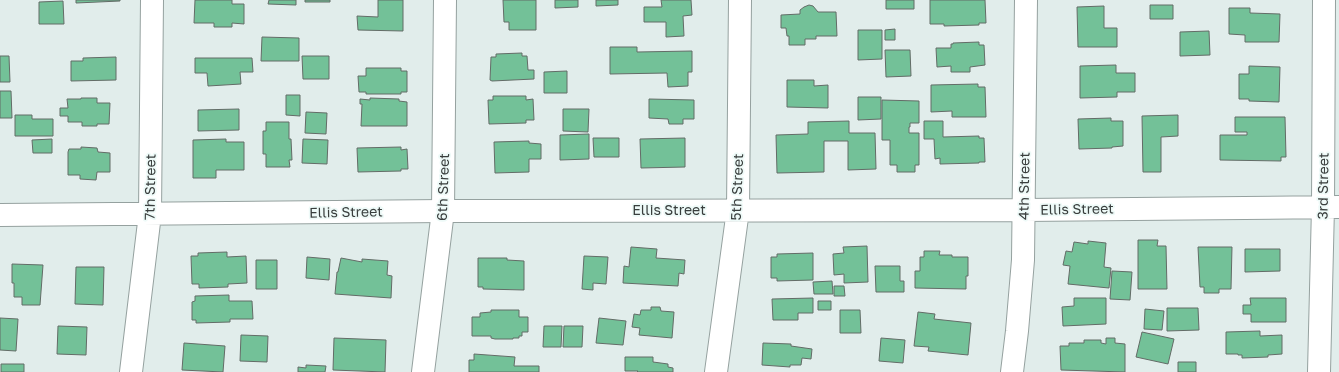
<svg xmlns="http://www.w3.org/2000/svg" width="1339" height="372" font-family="'Golos Text',sans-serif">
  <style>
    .building { fill: #73c198; stroke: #636c67 }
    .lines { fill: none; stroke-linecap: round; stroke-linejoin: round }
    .minor-casing { stroke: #95a19f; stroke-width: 24 }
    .major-casing { stroke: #95a19f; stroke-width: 24 }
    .minor { stroke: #fff; stroke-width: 22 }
    .major { stroke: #fff; stroke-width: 22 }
    .labels { text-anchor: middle; stroke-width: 3.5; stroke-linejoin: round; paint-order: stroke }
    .street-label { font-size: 14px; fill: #393e3d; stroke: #eefaf8 }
  </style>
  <rect width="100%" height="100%" fill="#e1edeb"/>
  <!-- building -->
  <path class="building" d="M76,0h44v1l-44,2z
    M195,0h37v4h12v20l-12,-1v4h-18v-4h-20z
    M269,0h27v5l-28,-1z
    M305,0h25v2h-25z
    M378,0h25v31l-45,-1 -1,-14 21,1z
    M503,0h33v30h-27v-8h-5z
    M555,0h23v7l-23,1z
    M596,0h22v5l-22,1z
    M661,0h30l1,15 -9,1 1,20 -18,1v-15h-22v-15h18z
    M886,0h28v9h-28z
    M930,0h55l1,23h-7v2l-35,1v-2h-14z
    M63,1l1,23h-25v-22z
    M809,5l4,1 5,6h18l1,24h-21v3h-11v6h-16v-9h-2l-1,-8h-5v-13l19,-1v-4l4,-3z
    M1150,5h23v14h-23z
    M1104,6v22h13v19h-39l-1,-40z
    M1229,8h21v5l30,1 -1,28h-34v-7l-16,-1z
    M895,29v11h-10v-10z
    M858,30h24v29l-24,1z
    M1209,31l1,24 -30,1v-24z
    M262,37l37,1v23h-38z
    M979,42v3h5l1,20 -15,2v5h-19v-6l-14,1 -1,-19h15v-4h2v-1z
    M610,47h27v5l55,-1v21h-4v14l-20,1 -1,-14 -57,1z
    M885,50h25l1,26 -25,1z
    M522,53v3h5l1,14h6v9l-42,2 -2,-1 1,-23h5v-3z
    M0,56h9l1,26h-10z
    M302,56h27v23h-26z
    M116,57v23l-45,1v-20h12v-3z
    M195,58h57l1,14h-13l1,12 -33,2 -1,-13h-12z
    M1116,65v8h19v19h-18v5l-37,1v-32z
    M1249,66l31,1 -1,35 -30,-1v-2h-10v-25h10z
    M366,68h35v3h6v21h-6v2h-35v-2h-7l-1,-16h8z
    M567,71v22h-23v-21z
    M787,80h27v6l14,-1v23l-41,-1z
    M978,84v3h7l1,30h-34v-6l-21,1v-27z
    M0,91h11l1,27h-12z
    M286,95h14v21l-14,-1z
    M493,96h33v4l7,-1 1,21h-8v3l-37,1 -1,-24h5z
    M858,97h23v22l-23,1z
    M81,98h16v5h13l-1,21h-12v2h-15v-4h-14v-6h-8v-8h8l-1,-9h14z
    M370,98l29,1v2l8,1v24h-46l1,-22h-2v-5l10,1z
    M649,99l45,1v19h-11v5h-14l-1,-5 -19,-1z
    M882,100l37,1v22h-9v4h-1v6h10v32h-4v7h-18v-7h-7v-25h-8z
    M239,109v21l-41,1v-21z
    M563,109h26l-1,23 -25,-1z
    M306,112l21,1 -1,21 -21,-1z
    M15,115h17v4h21v17h-38z
    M1178,115v21l-17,1v35h-18l-1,-56z
    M1235,117h50l1,40h-5v4l-61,-1v-25h27v-3h-12z
    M1111,118v3h12v25l-11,1v1l-33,1 -1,-30z
    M849,121v12h26l1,36 -28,1v-29h-24v31l-47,1 -1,-38 32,-1v-12z
    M924,121h19v16l36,-1v2h5l1,24h-6v1l-39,1v-6l-5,1 -1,-20h-10z
    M266,122h23v17h2l1,21h-3l1,7h-24v-13h-3v-23h3z
    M589,134v25l-29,1v-25z
    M593,138h26v19h-25z
    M685,138v29l-44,1 -1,-29z
    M52,139v14h-19l-1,-13z
    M226,139v3h18v28h-28v8h-23v-38z
    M303,139l25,1 -1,24 -25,-1z
    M529,141v2l12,1v15h-12v13l-34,1 -1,-31z
    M81,147l16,1 1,4 12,1v19h-13l-1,8 -16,-1v-4h-12v-23l1,-3h12z
    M401,147v3l6,-1 1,20h-7v2l-43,1 -1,-24z
    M1138,240h20l-1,6h9l1,43h-29z
    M1088,241l18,2 -2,24 7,1 -2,20 -41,-4 2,-18 -7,-1 3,-14 6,1 2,-10 14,2z
    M867,246l1,36 -24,1v-9l-10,1 -1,-21 11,-1 -1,-6z
    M631,247l26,2 -1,9 29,2 -1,14 -5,-1 -1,13 -55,-3 1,-17 5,1z
    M1198,247h34l-1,42h-12v4h-15v-6h-4z
    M1245,249h35v22l-35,1z
    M924,251h16l-1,4h13v2h16v19h-2v13l-51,-1v-17h5v-14h4z
    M227,252v5l19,-1 1,27 -19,1v3l-29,1v-4h-7l-1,-28h7v-3z
    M813,253v27l-36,1v-3h-6v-21h6v-3z
    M584,256l24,1 -2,27 -13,-1v7l-11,-1z
    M307,257l23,2 -1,21 -23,-2z
    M341,258l21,4v-3l26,2 -1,14 5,1 -1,22 -56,-4 2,-22h1z
    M478,258h29v2l17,1v29l-41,-1v-2h-5z
    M256,260h21v29h-21z
    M12,264l31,1 -3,40h-18v-8h-8v-14h-2z
    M875,266h25v15h4v11h-28z
    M76,267h28l-1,38 -28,-1z
    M1112,271l20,1 -2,28 -20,-1z
    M832,281l1,13h-19l-1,-12z
    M834,286h10l1,10h-11z
    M229,295v6h23l1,18h-23v3l-34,1v-3h-4v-18l3,-1v-5z
    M813,298v15h-15v7h-25l-1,-21z
    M1074,298h32v26l-43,2 -1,-19 12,-1z
    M1250,298h36v24h-35v-8h-8v-9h8z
    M818,301h13v9h-13z
    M651,307h9l1,4 13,1 -2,26 -33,-3 1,-7 -8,-1 2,-13 6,1 1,-5h10z
    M1167,308h31l1,22 -32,1z
    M1145,309l19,2 -2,19 -18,-1z
    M491,310h28v7h9v15h-6v4h-3v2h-6v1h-18l-4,-1v-2h-19v-19h8v-4l11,-1z
    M840,310h20l1,23h-21z
    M918,312l17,2 -1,5 37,4 -3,32 -40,-4 1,-4 -15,-1z
    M0,318l18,1 -2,32 -16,-1z
    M599,318l27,3 -3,24 -27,-2z
    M58,326l29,1 -1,28 -29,-1z
    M544,326h18l-1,21h-18z
    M564,326h19l-1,21h-19z
    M1260,331v5l22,-1v19l-14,1v2l-26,1v-3h-4v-1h-12v-22z
    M1142,332l32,7 -6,25 -32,-7z
    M241,335l27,1 -1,26 -27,-1z
    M334,338l52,2 -1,32 -52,-2z
    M881,338l24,2 -2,23 -24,-2z
    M1106,338h9v5l10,1v28l-64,-2 -1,-24h9v-3h15v-3h17v3l5,1z
    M184,343l41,3 -2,26 -41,-2z
    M763,343l28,1v2l21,3 -1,10 -9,-1 -1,7h-11v2l-28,-2z
    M474,354l41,3 -1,9h25v6h-70v-12h5z
    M625,357h28v5l15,2v3l5,1v4h-36l1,-1h-13z
    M1178,362h18v10h-18z
    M1,364h23v8h-23z
    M306,365l20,1 -1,6h-27v-5l8,1z"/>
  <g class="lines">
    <defs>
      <path id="minor" d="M0,215l443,-4 581,-1 315,-3
        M131,372l19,-158 2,-214
        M716,372l22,-162 2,-210
        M1012,372l5,-41 6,-71 3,-260
        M1319,372l4,-165 1,-207"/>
      <path id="major" d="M423,372l20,-161 2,-211"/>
    </defs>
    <!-- minor casing -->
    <use href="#minor" class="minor-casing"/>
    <!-- major casing -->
    <use href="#major" class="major-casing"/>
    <!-- minor -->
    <use href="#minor" class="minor"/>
    <!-- major -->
    <use href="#major" class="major"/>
  </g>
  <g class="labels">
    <!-- street labels -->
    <g class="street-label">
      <text transform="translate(1024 186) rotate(-89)" y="5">4th Street</text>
      <text transform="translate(1323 186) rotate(-89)" y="5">3rd Street</text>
      <text transform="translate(150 187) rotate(-89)" y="5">7th Street</text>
      <text transform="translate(443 187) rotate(-88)" y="5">6th Street</text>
      <text transform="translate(737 187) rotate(-88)" y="5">5th Street</text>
      <text transform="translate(1077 209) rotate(-1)" y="5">Ellis Street</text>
      <text x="669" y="215">Ellis Street</text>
      <text transform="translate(346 212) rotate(-1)" y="5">Ellis Street</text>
    </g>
  </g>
</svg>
